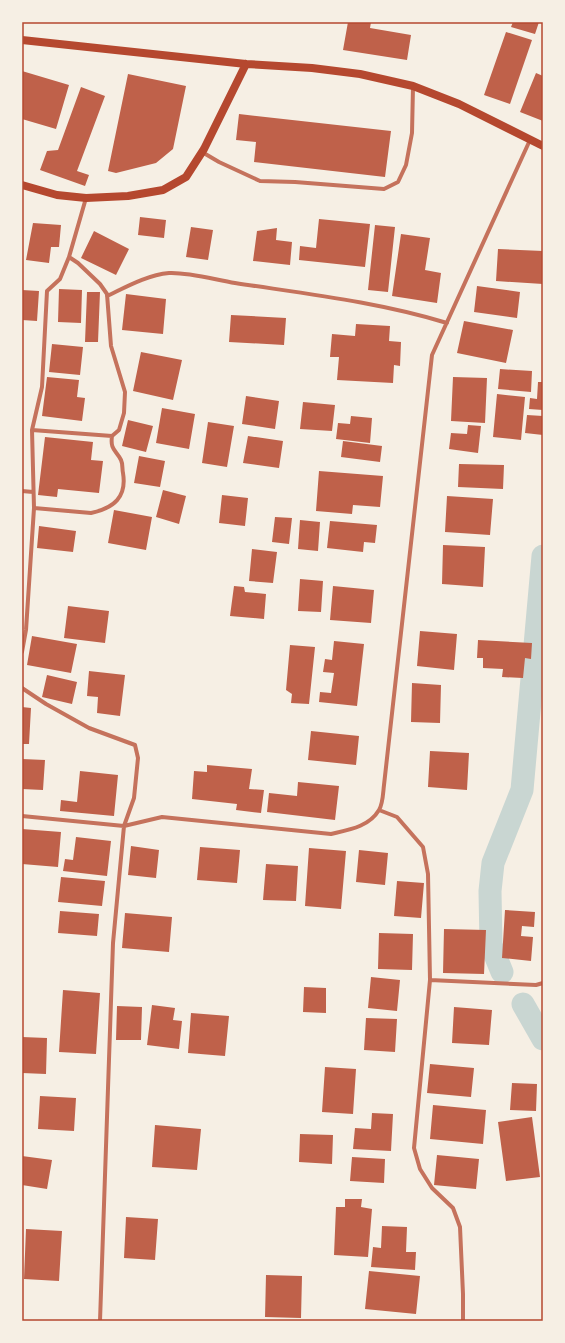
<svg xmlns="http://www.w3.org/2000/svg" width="565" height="1343" font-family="'Source Sans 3',sans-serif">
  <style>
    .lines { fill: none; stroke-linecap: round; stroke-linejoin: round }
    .canal { stroke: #c9d6d2; stroke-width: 23 }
    .building { fill: #bf614a }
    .minor { stroke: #c5725c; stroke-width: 4 }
    .secondary { stroke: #b5482f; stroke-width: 8 }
    .neatline { fill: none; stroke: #b5482f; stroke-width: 1.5 }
  </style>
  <rect width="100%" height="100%" fill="#f6efe4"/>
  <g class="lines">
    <!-- canal -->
    <path class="canal" d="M502,972l-11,-27 -1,-54 3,-28 29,-73 21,-234
      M523,1004l20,35"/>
  </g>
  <!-- building -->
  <path class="building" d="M348,22h23l-1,6 41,7 -4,25 -64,-10z
    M513,22h26l-4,12 -24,-7z
    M506,32l26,8 -22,64 -26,-9z
    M22,71l47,14 -13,44 -34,-10z
    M536,73l7,3v45l-23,-9z
    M128,74l58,12 -13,63 -17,14 -40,10 -8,-2z
    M81,87l24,9 -28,75 12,4 -4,11 -45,-16 7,-19 11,-1z
    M239,114l152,17 -6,46 -131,-15 2,-20 -20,-2z
    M140,217l26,3 -2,18 -26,-3z
    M319,219l51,5 -5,43 -66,-7 1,-14 16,2z
    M33,223l28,2 -2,22h-8l-2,16 -23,-3z
    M375,225l20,2 -7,65 -20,-2z
    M191,227l22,3 -5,30 -22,-3z
    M277,228l-1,12 16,2 -2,23 -37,-4 4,-30z
    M94,231l35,18 -13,26 -35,-17z
    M401,234l29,4 -5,32 16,3 -4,30 -45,-7z
    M498,249l45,2v33l-47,-3z
    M477,286l43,6 -3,26 -43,-6z
    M59,289l23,1 -1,33 -23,-1z
    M22,290l17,1 -2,30 -15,-1z
    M87,292h13l-2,50h-13z
    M126,294l40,5 -3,35 -41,-4z
    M231,315l55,3 -2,27 -55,-3z
    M464,321l49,9 -7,33 -49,-10z
    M356,324l34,2 -1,15 12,1 -1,24 -6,-1 -1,18 -56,-3 2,-23h-9l2,-23 23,2z
    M52,344l31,3 -3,28 -31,-3z
    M141,352l41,8 -9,40 -40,-9z
    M500,369l32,2 -1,21 -33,-3z
    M47,377l32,3 -2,17 8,1 -3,23 -40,-5z
    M453,377l34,1 -2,45 -34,-2z
    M538,382h5v28l-14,-1 1,-11 7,1z
    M497,394l28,3 -4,43 -28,-3z
    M246,396l33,5 -4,28 -33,-5z
    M303,402l32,3 -3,26 -32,-2z
    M162,408l33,6 -6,35 -33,-6z
    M527,415l16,1v19l-18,-2z
    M351,416l21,2 -2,25 -34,-4 2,-16 12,1z
    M128,420l25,6 -7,26 -24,-6z
    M208,422l26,4 -7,41 -25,-4z
    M468,425l13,1 -3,27 -29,-4 2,-16 16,1z
    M248,436l35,5 -4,27 -36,-5z
    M45,437l48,5 -2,18 12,1 -4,32 -41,-4 -1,8 -19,-2z
    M343,441l39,5 -2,16 -39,-5z
    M139,456l26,5 -5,26 -26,-4z
    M459,464l45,1 -1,24 -45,-2z
    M319,471l64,5 -3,31 -27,-2 -1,9 -36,-3z
    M163,490l23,6 -7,28 -23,-7z
    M222,495l26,3 -3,28 -26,-3z
    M447,496l46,3 -3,36 -45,-3z
    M114,510l38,7 -6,33 -38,-7z
    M275,517l17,1 -3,26 -17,-2z
    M300,520l20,2 -2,29 -20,-2z
    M330,521l47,4 -2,18 -11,-1 -1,10 -36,-4z
    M39,526l37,5 -3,21 -36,-4z
    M443,545l42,2 -2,40 -41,-3z
    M252,549l25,3 -4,31 -24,-2z
    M300,579l23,2 -2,31 -23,-1z
    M234,586l10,1 1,5 21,2 -2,25 -34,-3z
    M333,586l41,4 -3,33 -41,-3z
    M68,606l41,5 -4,32 -41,-5z
    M420,631l37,3 -3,36 -37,-4z
    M32,636l45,8 -6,29 -44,-8z
    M478,640l54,3 -1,16 -6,-1 -2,20 -21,-1 1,-8 -20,-1v-10h-6z
    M334,641l30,3 -7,62 -38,-4 1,-10 11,1 3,-20 -11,-1 2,-13 7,1z
    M290,645l25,2 -6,57 -18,-1 1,-9 -6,-4z
    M89,671l36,4 -5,41 -23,-3 1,-16 -11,-1z
    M47,675l30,7 -5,22 -30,-7z
    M412,683l29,2 -1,38 -29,-1z
    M22,707l9,1 -2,36h-7z
    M311,731l48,5 -3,29 -48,-5z
    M430,751l39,2 -2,37 -39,-3z
    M22,759l23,1 -2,30 -21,-1z
    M207,765l45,4 -3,20 15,1 -3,23 -25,-3 1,-6 -45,-5 2,-28 13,1z
    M80,771l38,4 -4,41 -54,-5 1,-11 16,2z
    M298,782l41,4 -4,34 -68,-8 2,-19 28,3z
    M22,829l39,3 -3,35 -36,-3z
    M76,837l35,4 -4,35 -44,-5 2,-12 8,1z
    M131,846l28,4 -3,28 -28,-3z
    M200,847l40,3 -3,33 -40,-3z
    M309,848l37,3 -5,58 -36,-3z
    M359,850l29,3 -3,32 -29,-3z
    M266,864l32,2 -2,35 -33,-1z
    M61,877l44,4 -3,25 -44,-4z
    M397,881l27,2 -3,35 -27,-2z
    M505,910l30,2 -1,15 -12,-1 -1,10 12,1 -2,24 -29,-3z
    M60,911l39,3 -2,22 -39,-3z
    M125,913l47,4 -3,35 -47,-4z
    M444,929l42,1 -2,44 -41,-1z
    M379,933l34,1 -1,36 -34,-1z
    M371,977l29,3 -3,31 -29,-3z
    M304,987l22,1v25l-23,-1z
    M63,990l37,3 -4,61 -37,-2z
    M152,1005l23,3 -2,12 9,1 -3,28 -32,-4z
    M117,1006l25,1 -1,33h-25z
    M454,1007l38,3 -3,35 -37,-2z
    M191,1013l38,3 -4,40 -37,-3z
    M366,1018l31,1 -2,33 -31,-2z
    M22,1037l25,1 -1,36 -24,-1z
    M430,1064l44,4 -3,29 -44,-4z
    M325,1067l31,2 -3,45 -31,-2z
    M512,1083l25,1 -1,27 -26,-1z
    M40,1096l36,2 -2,33 -36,-2z
    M433,1105l53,5 -3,34 -53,-5z
    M372,1113l21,1 -2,37 -38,-2 2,-21 16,1z
    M532,1117l8,60 -34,4 -8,-59z
    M155,1125l46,4 -4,41 -45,-3z
    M300,1134l33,1 -1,29 -33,-2z
    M437,1155l42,4 -3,30 -42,-4z
    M22,1156l30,4 -5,29 -25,-4z
    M352,1157l33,2 -1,24 -34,-2z
    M345,1199h17l-1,8 11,2 -4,48 -34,-2 2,-48h9z
    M126,1217l32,2 -3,41 -31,-2z
    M382,1226l25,1 -1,25h10l-1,18 -44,-3 2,-20 8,1z
    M26,1229l36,2 -3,50 -35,-2z
    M369,1271l51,5 -4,38 -51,-5z
    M266,1275l36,1 -1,42 -36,-1z"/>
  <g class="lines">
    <!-- minor -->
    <path class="minor" d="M202,152l17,10 41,19 35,1 89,7 14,-7 8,-17 6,-32 1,-46
      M107,296c19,-9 40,-21 62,-23 20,-1 47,7 66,10 72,11 143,19 212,40
      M32,430l80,6
      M22,491l11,1
      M34,508l57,5c23,-5 36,-16 32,-40 -1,-4 0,-9 -2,-13 -5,-10 -11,-10 -9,-24l7,-6 5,-17 1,-21 -14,-46 -4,-52 -7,-10 -22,-21 -9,-6
      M22,652l4,-22 8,-122 -2,-78 10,-43 5,-96 13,-12 9,-22 17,-59
      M22,688l24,16 43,24 46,17 3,13 -4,40 -10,28 -11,117 -13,378
      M379,810l18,7 26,30 5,27 2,106 -16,168 6,21 12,19 21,20 7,19 3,67v27
      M22,816l102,10 38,-9 169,17c17,-4 38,-7 48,-24 4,-6 4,-17 5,-25l48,-430 98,-215
      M430,980l106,5 7,-2"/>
    <!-- secondary -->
    <path class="secondary" d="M22,40l224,24 66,4 48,6 53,12 46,18 84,42
      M22,185l35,10 29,3 42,-2 35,-6 23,-13 18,-28 42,-85"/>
  </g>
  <!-- border -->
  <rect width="565" height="1343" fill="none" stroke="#f6efe4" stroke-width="46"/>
  <rect x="23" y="23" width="519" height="1297" class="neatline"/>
</svg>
